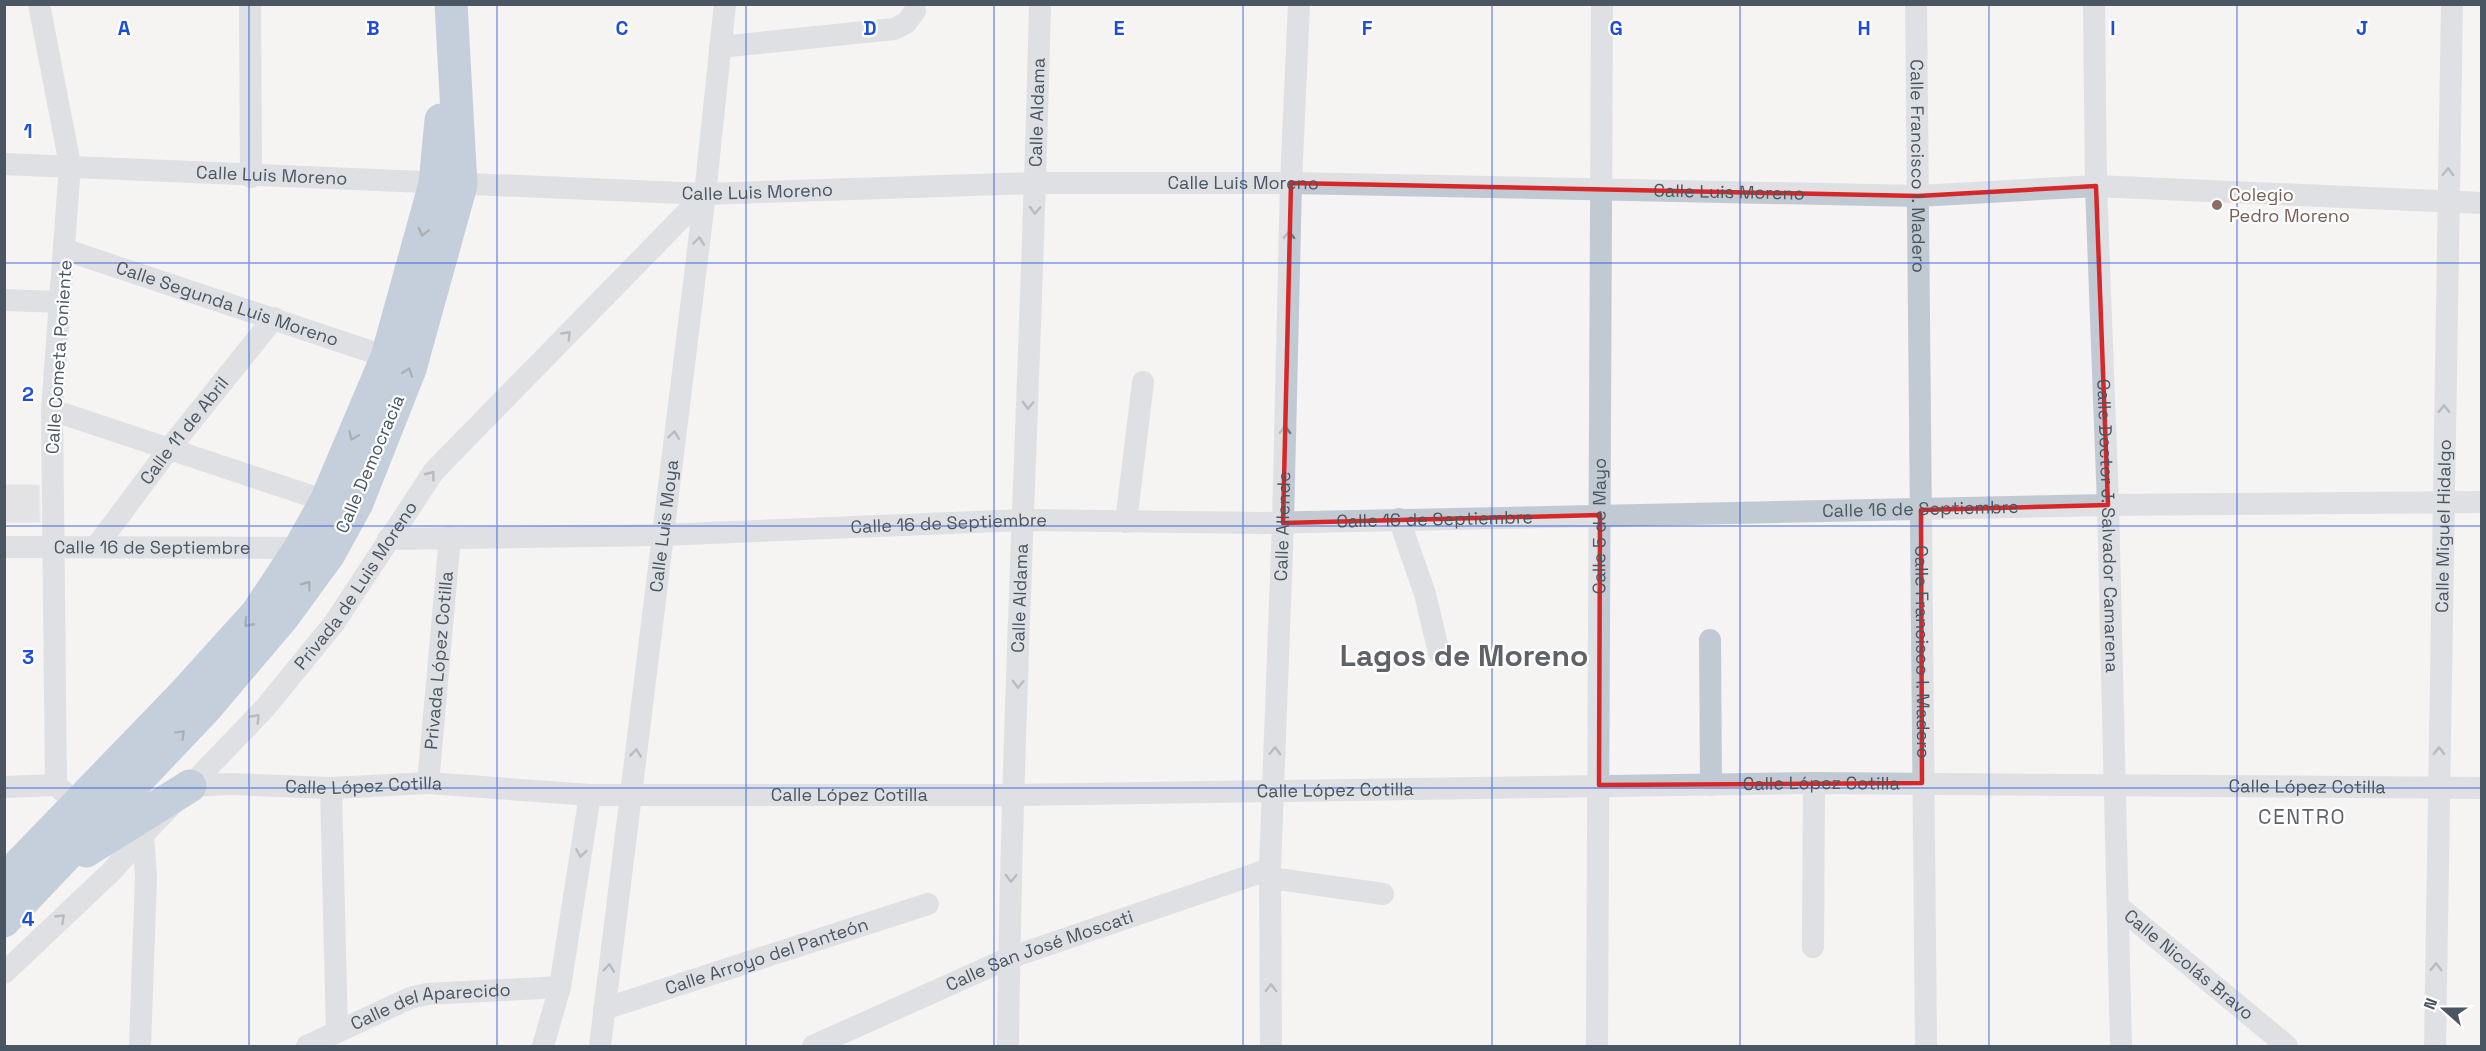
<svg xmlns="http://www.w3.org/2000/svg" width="2486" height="1051" font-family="'Space Grotesk',sans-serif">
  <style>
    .building { fill: #cdcfd5; stroke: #d7d9de; stroke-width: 1.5 }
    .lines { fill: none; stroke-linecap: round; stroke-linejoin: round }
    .minor { stroke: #c1cad2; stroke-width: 22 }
    .highway { stroke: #8ba5c1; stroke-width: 33 }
    .oneway { stroke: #6e7983 }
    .oneway2 { stroke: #505e6b }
    .marked { fill: none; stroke: #d62828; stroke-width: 4.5; stroke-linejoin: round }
    .grid { fill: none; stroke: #1d4ed8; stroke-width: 1.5; stroke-opacity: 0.55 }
    .education-dot { fill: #8d6e63; stroke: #fff; stroke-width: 2 }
    .labels { text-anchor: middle; stroke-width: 4.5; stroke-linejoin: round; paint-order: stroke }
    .street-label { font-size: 18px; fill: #4a5661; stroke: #fff }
    .education-label { font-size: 18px; fill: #785e54; stroke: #fff; text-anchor: start }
    .quarter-label { font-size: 21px; letter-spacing: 1.5px; fill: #5f6368; stroke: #fff }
    .town-label { font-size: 30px; font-weight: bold; fill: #5f6368; stroke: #fff }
    .grid-label { font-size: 20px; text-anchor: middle; font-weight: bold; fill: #1d4ed8; stroke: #fff; stroke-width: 4.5; stroke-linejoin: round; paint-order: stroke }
  </style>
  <rect width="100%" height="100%" fill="#f5f3f3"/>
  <!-- building -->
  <path class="building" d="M4,485h35l1,37h-36z"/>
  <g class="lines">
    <!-- minor -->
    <g class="minor">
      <path d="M39,4l31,161 -18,245 4,375"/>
      <path d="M250,4l1,173"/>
      <path id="s1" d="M1916,4l10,1042"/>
      <path id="s2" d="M2094,4l2,182 12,319 13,541"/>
      <path d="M720,47l174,-18 12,-6 9,-12"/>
      <path id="s3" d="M4,164l701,30 331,-11h255l627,13 178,-10 386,17"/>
      <path id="s4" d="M66,250l321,107"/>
      <path d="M4,300l56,2"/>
      <path d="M52,410l274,91"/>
      <path d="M1399,519l26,75 14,59"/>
      <path d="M1126,522l17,-140"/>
      <path id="s5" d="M388,539l273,-4 364,-15 238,3 845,-18 374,-3"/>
      <path id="s6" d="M4,547l296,1"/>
      <path id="s7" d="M96,547l73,-98 105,-131"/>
      <path d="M1710,640l1,145"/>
      <path id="s8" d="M428,783l22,-246"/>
      <path id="s9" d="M190,786l39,-2 102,4 97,-5 162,12h423l801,-12 668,5"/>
      <path d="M4,787l52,-2 10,9"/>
      <path d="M331,788l6,244"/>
      <path d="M1270,878l113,16"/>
      <path id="s10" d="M2118,906l169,140"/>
      <path d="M1813,947l1,-164"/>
      <path id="s11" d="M4,973l109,-103 30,-35 122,-127 70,-86 99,-151 271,-277"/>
      <path id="s12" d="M604,1009l324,-105"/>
      <path d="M140,1046l6,-169 -3,-42"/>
      <path id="s13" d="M307,1046l103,-48 17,-4 133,-7"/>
      <path d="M543,1046l17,-59 30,-192"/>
      <path id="s14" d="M600,1046l105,-852 20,-190"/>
      <path id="s15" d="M813,1046l196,-88 261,-89"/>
      <path id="s16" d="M1008,1046c4,-347 24,-694 32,-1042"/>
      <path id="s17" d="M1271,1046l-1,-177 13,-346 8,-340 8,-179"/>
      <path id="s18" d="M1597,1046l5,-1042"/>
      <path id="s19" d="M2435,1046l17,-1042"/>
    </g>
    <!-- highway -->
    <path class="highway" d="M86,851l104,-65
      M4,880l178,-184 75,-83 43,-65 26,-47 61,-144 48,-173 6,-64
      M4,921l201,-212 78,-92 46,-63 28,-51 53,-134 51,-184 -10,-181"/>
  </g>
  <!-- one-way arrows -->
  <defs><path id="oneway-chevron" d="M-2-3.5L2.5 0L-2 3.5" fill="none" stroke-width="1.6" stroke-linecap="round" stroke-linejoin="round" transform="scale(1.5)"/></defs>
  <g class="oneway">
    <use href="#oneway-chevron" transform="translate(2448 172) rotate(-89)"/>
    <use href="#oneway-chevron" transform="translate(1035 210) rotate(92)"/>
    <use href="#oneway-chevron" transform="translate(1289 235) rotate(-89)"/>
    <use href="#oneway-chevron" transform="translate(699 241) rotate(-83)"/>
    <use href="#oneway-chevron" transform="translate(567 335) rotate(-46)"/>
    <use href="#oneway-chevron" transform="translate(1028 405) rotate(92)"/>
    <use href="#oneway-chevron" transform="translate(2444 409) rotate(-89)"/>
    <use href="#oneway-chevron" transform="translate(1285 430) rotate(-89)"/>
    <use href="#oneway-chevron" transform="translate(674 435) rotate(-83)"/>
    <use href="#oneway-chevron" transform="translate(431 475) rotate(-53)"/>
    <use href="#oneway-chevron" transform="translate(1018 684) rotate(92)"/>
    <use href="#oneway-chevron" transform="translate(256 718) rotate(-46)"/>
    <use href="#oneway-chevron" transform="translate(1275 751) rotate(-88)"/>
    <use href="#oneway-chevron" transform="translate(2439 751) rotate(-89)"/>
    <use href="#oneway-chevron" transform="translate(636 753) rotate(-84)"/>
    <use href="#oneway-chevron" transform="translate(581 853) rotate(99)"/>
    <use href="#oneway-chevron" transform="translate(1011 878) rotate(91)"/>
    <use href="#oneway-chevron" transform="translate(61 918) rotate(-43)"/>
    <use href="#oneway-chevron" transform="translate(2436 967) rotate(-89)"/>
    <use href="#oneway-chevron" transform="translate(609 968) rotate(-83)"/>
    <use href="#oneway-chevron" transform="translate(1271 988) rotate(-90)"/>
  </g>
  <g class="oneway2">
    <use href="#oneway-chevron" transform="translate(423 232) rotate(104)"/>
    <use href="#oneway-chevron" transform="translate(408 372) rotate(-70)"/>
    <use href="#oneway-chevron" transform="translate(353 436) rotate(113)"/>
    <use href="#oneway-chevron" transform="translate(307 585) rotate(-53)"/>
    <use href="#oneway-chevron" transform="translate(248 623) rotate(132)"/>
    <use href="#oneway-chevron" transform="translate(181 734) rotate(-45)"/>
  </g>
  <!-- marked area -->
  <path d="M0 0H2486V1051H0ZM1291,183l627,13 178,-10 12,319 -187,5 1,273 -323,2 1,-270 -317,8z" fill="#f5f3f3" fill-opacity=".55" fill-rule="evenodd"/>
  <path class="marked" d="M1291,183l627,13 178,-10 12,319 -187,5 1,273 -323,2 1,-270 -317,8z"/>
  <!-- grid -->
  <path class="grid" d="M249,4v1042M497,4v1042M746,4v1042M994,4v1042M1243,4v1042M1492,4v1042M1740,4v1042M1989,4v1042M2237,4v1042M4,263h2478M4,526h2478M4,788h2478"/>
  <!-- markers -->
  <circle class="education-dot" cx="2217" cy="205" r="6"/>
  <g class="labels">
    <!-- street labels -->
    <g class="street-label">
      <text dy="6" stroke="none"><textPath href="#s16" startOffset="934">Calle Aldama</textPath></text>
      <text dy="6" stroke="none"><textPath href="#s1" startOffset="162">Calle Francisco I. Madero</textPath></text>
      <text dy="6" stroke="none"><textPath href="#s3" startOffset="268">Calle Luis Moreno</textPath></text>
      <text dy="6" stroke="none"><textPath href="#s3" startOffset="1240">Calle Luis Moreno</textPath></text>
      <text dy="6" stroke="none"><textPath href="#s3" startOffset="754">Calle Luis Moreno</textPath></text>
      <text dy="6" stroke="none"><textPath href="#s3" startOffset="1726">Calle Luis Moreno</textPath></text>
      <text dy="6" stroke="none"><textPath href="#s4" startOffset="170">Calle Segunda Luis Moreno</textPath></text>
      <text transform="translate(59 357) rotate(-86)" y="6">Calle Cometa Poniente</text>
      <text dy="6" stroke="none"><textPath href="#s7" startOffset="146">Calle 11 de Abril</textPath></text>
      <text transform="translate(370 464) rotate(-67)" y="6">Calle Democracia</text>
      <text dy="6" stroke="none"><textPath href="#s5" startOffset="1533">Calle 16 de Septiembre</textPath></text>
      <text dy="6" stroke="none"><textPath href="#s5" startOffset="1047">Calle 16 de Septiembre</textPath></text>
      <text dy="6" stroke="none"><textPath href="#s5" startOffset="561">Calle 16 de Septiembre</textPath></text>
      <text dy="6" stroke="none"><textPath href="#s17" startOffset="520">Calle Allende</textPath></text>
      <text dy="6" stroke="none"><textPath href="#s2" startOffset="522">Calle Doctor J. Salvador Camarena</textPath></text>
      <text dy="6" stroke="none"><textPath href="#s19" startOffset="520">Calle Miguel Hidalgo</textPath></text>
      <text dy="6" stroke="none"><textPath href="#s14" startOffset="524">Calle Luis Moya</textPath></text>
      <text dy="6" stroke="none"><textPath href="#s18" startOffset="520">Calle 5 de Mayo</textPath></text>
      <text dy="6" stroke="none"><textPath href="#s6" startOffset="148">Calle 16 de Septiembre</textPath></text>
      <text dy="6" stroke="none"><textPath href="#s11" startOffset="525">Privada de Luis Moreno</textPath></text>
      <text dy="6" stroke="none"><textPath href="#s16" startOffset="448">Calle Aldama</textPath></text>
      <text dy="6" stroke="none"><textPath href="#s1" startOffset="648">Calle Francisco I. Madero</textPath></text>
      <text dy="6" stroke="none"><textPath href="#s8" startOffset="123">Privada López Cotilla</textPath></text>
      <text dy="6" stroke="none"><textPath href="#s9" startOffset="1632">Calle López Cotilla</textPath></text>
      <text dy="6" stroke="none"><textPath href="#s9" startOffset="174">Calle López Cotilla</textPath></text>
      <text dy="6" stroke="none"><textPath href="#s9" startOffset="2118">Calle López Cotilla</textPath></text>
      <text dy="6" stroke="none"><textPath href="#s9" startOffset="1146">Calle López Cotilla</textPath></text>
      <text dy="6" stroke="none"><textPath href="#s9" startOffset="660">Calle López Cotilla</textPath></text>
      <text dy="6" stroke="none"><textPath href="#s15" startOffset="246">Calle San José Moscati</textPath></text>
      <text dy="6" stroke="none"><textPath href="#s12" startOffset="171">Calle Arroyo del Panteón</textPath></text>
      <text dy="6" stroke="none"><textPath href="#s10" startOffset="92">Calle Nicolás Bravo</textPath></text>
      <text dy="6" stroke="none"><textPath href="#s13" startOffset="132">Calle del Aparecido</textPath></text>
    </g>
    <!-- education labels -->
    <g class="education-label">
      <text x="2229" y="201">Colegio<tspan x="2229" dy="21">Pedro Moreno</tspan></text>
    </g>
    <!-- quarter labels -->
    <g class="quarter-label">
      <text x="2302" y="824">CENTRO</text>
    </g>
    <!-- town labels -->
    <g class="town-label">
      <text x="1464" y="666">Lagos de Moreno</text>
    </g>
  </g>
  <g class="grid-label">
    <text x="124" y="35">A</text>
    <text x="373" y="35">B</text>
    <text x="622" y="35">C</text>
    <text x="870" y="35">D</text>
    <text x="1119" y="35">E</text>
    <text x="1367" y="35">F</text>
    <text x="1616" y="35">G</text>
    <text x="1864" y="35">H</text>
    <text x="2113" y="35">I</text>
    <text x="2362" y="35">J</text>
    <text x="28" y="138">1</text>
    <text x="28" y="401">2</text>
    <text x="28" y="664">3</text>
    <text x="28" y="926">4</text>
  </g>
  <!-- border -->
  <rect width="2486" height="1051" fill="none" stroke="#4a5661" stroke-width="12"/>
  <!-- north arrow -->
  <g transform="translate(2444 1009) rotate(291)" stroke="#ffffff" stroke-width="4.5" paint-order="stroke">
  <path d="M0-4.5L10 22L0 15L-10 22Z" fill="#4a5661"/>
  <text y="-9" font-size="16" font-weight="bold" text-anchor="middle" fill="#4a5661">N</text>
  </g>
</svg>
